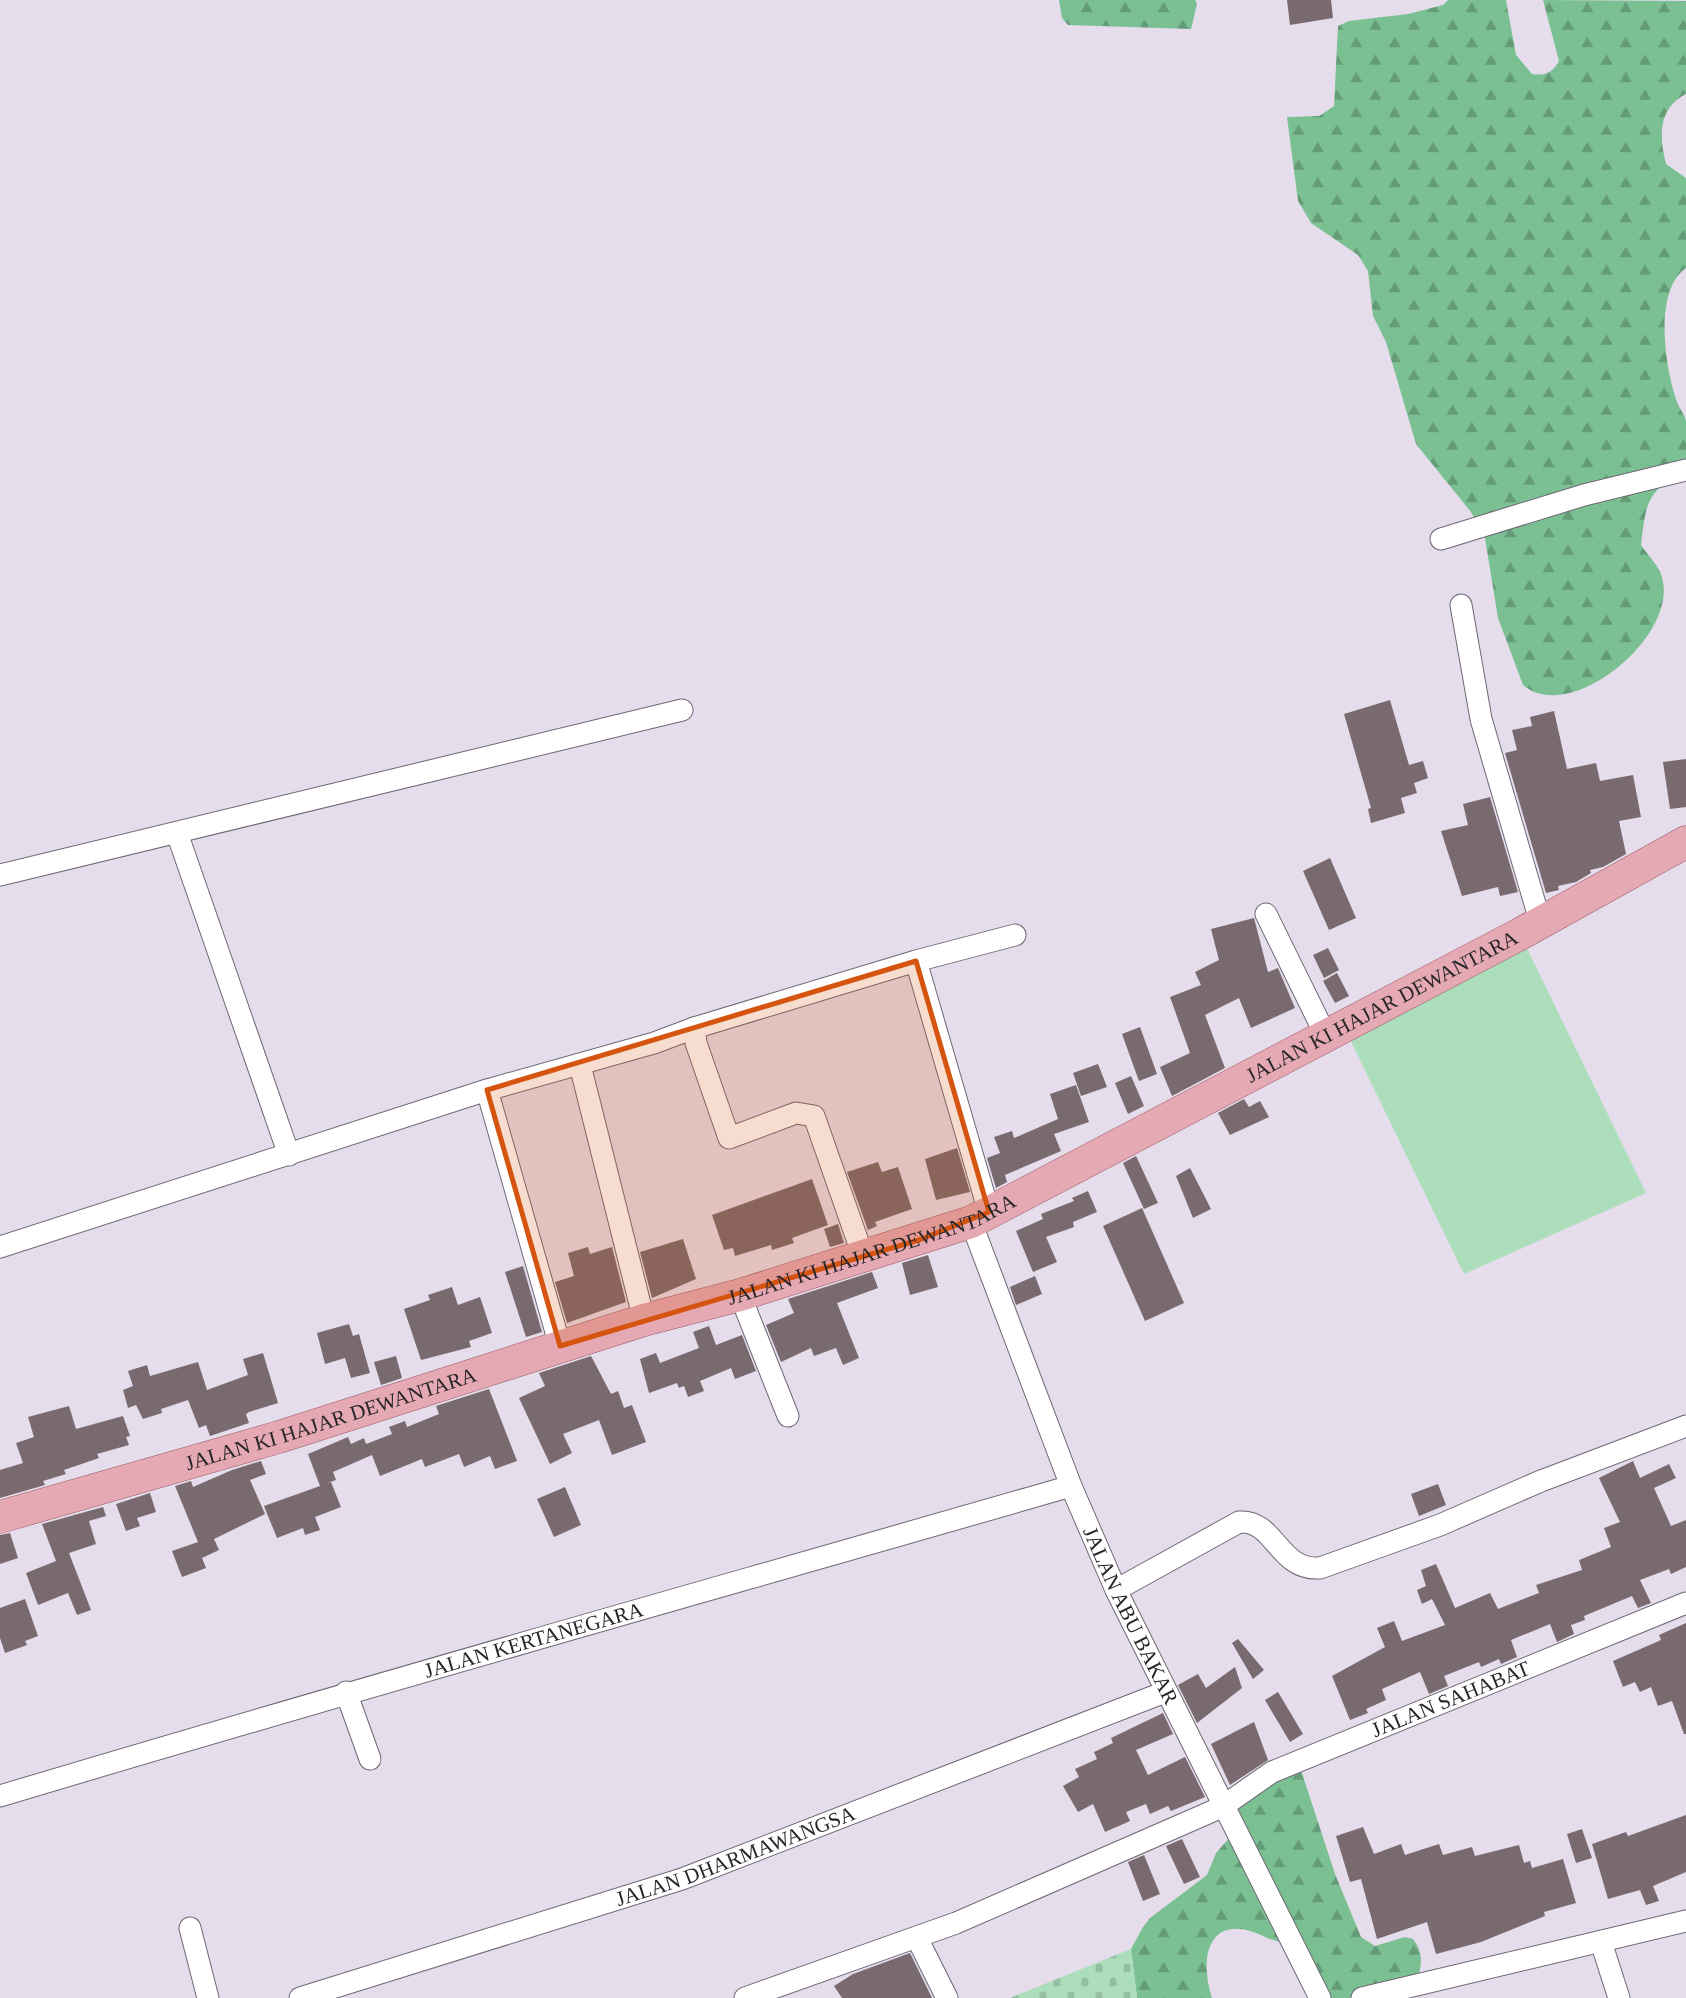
<svg xmlns="http://www.w3.org/2000/svg" width="1686" height="1998" font-family="'Times New Roman',serif">
  <style>
    .forest { fill: url(#forest-firs) }
    .cemetery { fill: url(#cemetery-stones) }
    .garden { fill: #acdebb }
    .building { fill: #796a70 }
    .lines { fill: none; stroke-linecap: round; stroke-linejoin: round }
    .street-casing { stroke: #6e6774; stroke-width: 23 }
    .primary-casing { stroke: #985562; stroke-width: 33 }
    .street { stroke: #fff; stroke-width: 21 }
    .primary { stroke: #e5a9b3; stroke-width: 32 }
    .marked { fill: #d5540f; fill-opacity: 0.2; stroke: #d5540f; stroke-width: 5; stroke-linejoin: round }
    .labels { text-anchor: middle; stroke-width: 7; stroke-linejoin: round; paint-order: stroke }
    .street-label { font-size: 21px; fill: #28262b; stroke: #fff }
  </style>
  <defs>
    <pattern id="forest-firs" width="22" height="20" patternUnits="userSpaceOnUse" patternTransform="scale(1.75)"><rect width="22" height="20" fill="#7bc093"/><path d="M5 1l3.5 6h-7zM16 11l3.5 6h-7z" fill="#659c78"/></pattern>
    <pattern id="cemetery-stones" width="16" height="16" patternUnits="userSpaceOnUse" patternTransform="scale(1.75)"><rect width="16" height="16" fill="#acdebb"/><path d="M2 7V4a2 2 0 0 1 4 0v3zM10 15v-3a2 2 0 0 1 4 0v3z" fill="#94bea1"/></pattern>
  </defs>
  <rect width="100%" height="100%" fill="#e5ddeb"/>
  <!-- forest -->
  <path class="forest" d="M1059,0h136l2,4 -6,25 -123,-4 -6,-7z
    M1448,0h58l10,55 16,19c14,2 20,-1 27,-13l-16,-61 143,1v93c-28,14 -27,43 -20,70l20,14v90c-33,23 -21,100 -9,134 2,6 8,13 9,19 0,15 0,34 0,49 -39,21 -40,32 -45,75 6,9 15,18 19,27 26,59 -89,155 -137,113l-25,-67 -13,-80 -14,-26 -55,-68 -30,-102 -13,-26 -5,-45 -10,-16 -47,-32 -13,-22 -11,-84 32,-1 15,-10 4,-80 11,-5 59,-7 35,-9z
    M1298,1761l37,113 26,63 14,9 30,-9 8,2c10,13 9,25 5,40l-56,19h-42c-9,-13 -26,-45 -37,-54 -4,-3 -11,-4 -16,-6 -54,-28 -70,13 -55,60h-75l-6,-49 12,-22 7,-9 57,-43 9,-22 14,-16 -8,-30z"/>
  <!-- cemetery -->
  <path class="cemetery" d="M1131,1949l6,49h-127z"/>
  <!-- garden -->
  <path class="garden" d="M1520,934l126,259 -182,81 -121,-249z"/>
  <!-- building -->
  <path class="building" d="M1287,0h44l2,18 -43,7z
    M1390,700l19,65 14,-4 5,17 -14,5 3,10 -16,5 4,15 -34,10 -3,-14 3,-1 -27,-94z
    M1554,711l13,58 29,-6 4,18 33,-6 8,42 -22,4 7,33 -23,13 -13,3 1,3 -15,9 -18,4 1,4 -13,3 -41,-140 12,-3 -5,-20 20,-4 -2,-9z
    M1686,759v48l-16,2 -7,-47z
    M1490,797l28,95 -18,4 -2,-9 -36,9 -21,-65 27,-6 -5,-21z
    M1330,858l26,60 -27,12 -26,-59z
    M1254,918l14,54 10,-4 17,40 -44,20 -12,-30 -34,17 20,53 -53,28 -12,-29 30,-14 -20,-56 31,-12 -6,-13 24,-12 -8,-31z
    M1328,948l11,22 -15,8 -11,-23z
    M1337,973l12,23 -14,7 -12,-22z
    M1140,1027l17,47 -18,7 -17,-47z
    M1098,1064l9,23 -26,9 -8,-23z
    M1131,1076l13,30 -16,8 -13,-31z
    M1076,1085l13,37 -35,12 7,17 -56,24 2,7 -11,6 -9,-30 13,-5 -6,-16 18,-6 2,7 44,-19 -8,-25z
    M1244,1099l5,8 11,-6 9,16 -39,18 -12,-22z
    M957,1148l13,44 -34,8 -11,-41z
    M1136,1156l22,47 -14,6 -21,-46z
    M878,1162l4,10 16,-5 14,42 -37,13 2,4 -9,4 -21,-58z
    M1190,1168l21,41 -18,9 -17,-42z
    M812,1179l16,46 -36,13 2,5 -22,7 -1,-5 -36,11 -2,-8 -9,2 -12,-35z
    M1088,1191l9,21 -24,10 1,5 -28,10 11,25 -24,10 -17,-41 27,-12 -2,-5 33,-13 -2,-3z
    M1142,1208l42,95 -39,18 -42,-95z
    M838,1224l6,19 -14,4 -6,-18z
    M683,1239l13,40 -44,19 -12,-46z
    M588,1247l2,7 22,-7 14,55 -59,21 -12,-41 19,-6 -6,-23z
    M928,1255l10,32 -28,8 -8,-32z
    M523,1266l19,66 -16,5 -21,-65z
    M872,1272l6,16 -41,15 22,55 -16,7 -7,-17 -22,8 -3,-8 -30,14 -15,-37 28,-12 -6,-14z
    M1035,1276l7,18 -26,11 -6,-18z
    M452,1287l6,18 22,-8 12,36 -23,8 2,6 -50,13 -17,-51 26,-9 -2,-5z
    M349,1324l4,12 6,-2 11,39 -19,5 -6,-20 -20,6 -8,-31z
    M709,1326l7,19 26,-10 14,36 -21,8 -4,-11 -31,13 4,10 -16,6 -4,-11 -5,2 -2,-5 -28,10 -9,-34 16,-6 4,10 39,-15 -6,-16z
    M263,1353l15,50 -29,9 -3,2 3,9 -39,13 -4,-11 -7,3 -11,-28 -27,9 1,4 -19,6 -7,-14 -8,3 -5,-18 10,-4 -5,-15 19,-6 3,11 48,-14 9,28 41,-15 -5,-16z
    M396,1356l6,22 -21,7 -7,-23z
    M591,1356l20,38 7,-3 6,17 8,-3 14,37 -34,13 -13,-35 -36,14 9,19 -22,11 -31,-66 26,-12 -6,-13z
    M489,1389l28,72 -22,8 -5,-13 -26,11 -5,-13 -34,13 -3,-8 -42,17 -8,-21 -39,17 3,8 -12,4 7,-2 10,25 -26,10 5,13 -15,5 -2,-7 -26,10 -13,-32 56,-20 -12,-32 40,-17 3,7 13,-6 2,6 26,-10 -3,-7 16,-6 2,6 32,-13 -3,-8z
    M69,1406l7,23 47,-13 7,20 -4,1 3,8 -32,9 2,4 -35,12 2,4 -23,7 2,4 -45,13v-28l23,-7 -7,-20 18,-6 -6,-20z
    M261,1461l5,13 -16,6 15,34 -51,25 5,11 -17,8 4,10 -24,9 -10,-26 26,-9 -23,-56 16,-5 2,6 39,-17z
    M1633,1461l7,17 29,-14 7,14 -22,10 17,38 15,-6v47l-15,7 -2,-5 -29,11 11,23 -13,5 -6,-12 -48,20 1,4 -14,5 3,9 -17,8 -7,-18 -39,16 6,17 -16,7 -2,-5 -18,8 -2,-5 -35,14 4,10 -19,8 -9,-22 -38,17 4,11 -20,9 2,4 -18,7 -18,-44 53,-29 -8,-19 17,-7 8,20 43,-16 -13,-26 -10,5 -5,-14 9,-4 -5,-16 15,-6 19,44 35,-15 8,16 41,-16 -3,-8 46,-15 -3,-10 32,-13 -7,-19 16,-6 -21,-44z
    M1438,1484l8,21 -27,11 -8,-22z
    M565,1487l16,38 -27,12 -17,-38z
    M150,1493l6,19 -19,6 3,8 -14,5 -10,-27z
    M103,1507l3,9 -17,5 7,23 -27,9 22,57 -14,5 -9,-22 -30,12 -12,-32 30,-12 -14,-37z
    M10,1533l8,25 -18,6v-29z
    M25,1599l13,37 -13,5 2,4 -22,8 -5,-15v-30z
    M1686,1623v111h-2l-12,-33 -14,5 -7,-19 -11,5 -5,-10 -12,5 -10,-26 48,-21 -2,-5z
    M1238,1639l26,31 -11,9 -21,-36z
    M1235,1667l7,21 -45,35 -19,-38 20,-11 8,14z
    M1278,1692l25,42 -13,8 -25,-42z
    M1163,1713l10,21 -37,16 12,25 37,-18 20,40 -34,14 -3,-5 -18,8 -4,-10 -20,8 4,9 -25,11 -12,-28 -15,8 -15,-26 16,-9 -4,-8 22,-10 -3,-7 19,-9 -2,-5z
    M1254,1722l14,38 -38,25 -19,-41z
    M1686,1815v57l-33,14 6,15 -13,4 -6,-15 -32,9 -16,-55 34,-12 2,4z
    M1363,1827l11,27 27,-10 4,11 34,-11 4,11 29,-8 3,9 44,-11 5,18 6,-2 2,7 31,-9 13,44 -32,9 1,4 -64,26 -45,12 -9,-32 -50,17 -16,-60 -11,3 -14,-46z
    M1582,1829l10,29 -16,5 -9,-29z
    M1182,1839l18,38 -16,7 -18,-38z
    M1144,1855l16,39 -17,7 -15,-39z
    M910,1953l22,45h-90l-8,-12 19,-12z"/>
  <g class="lines">
    <defs>
      <g id="street">
        <path d="M1441,539l143,-44 102,-25"/>
        <path d="M1461,605l20,114 59,202"/>
        <path d="M177,833l112,322"/>
        <path d="M0,875l682,-165"/>
        <path d="M1266,914l59,120"/>
        <path d="M916,961l73,251"/>
        <path d="M694,1028l2,15 33,95 67,-25 18,3 49,140"/>
        <path d="M580,1065l64,255"/>
        <path d="M487,1090l73,256"/>
        <path id="s1" d="M971,1222l100,264 45,104 204,408"/>
        <path d="M0,1247l487,-157 167,-47 40,-15 222,-67 99,-26"/>
        <path d="M740,1295l48,121"/>
        <path d="M1116,1590l123,-68c36,-3 39,49 81,46l120,-43 101,-44 145,-55"/>
        <path d="M346,1692l24,67"/>
        <path id="s2" d="M0,1796c356,-107 714,-207 1071,-310"/>
        <path d="M190,1928l18,70"/>
        <path d="M917,1938l30,60"/>
        <path d="M1601,1942l18,56"/>
        <path id="s3" d="M300,1998l382,-119 483,-187"/>
        <path id="s4" d="M745,1998l211,-75 266,-116 50,-35 414,-169"/>
        <path d="M1362,1998l324,-77"/>
      </g>
      <g id="primary">
        <path id="s5" d="M0,1517l279,-80 365,-117 96,-25 231,-73 549,-288 166,-92"/>
      </g>
    </defs>
    <!-- street casing -->
    <use href="#street" class="street-casing"/>
    <!-- primary casing -->
    <use href="#primary" class="primary-casing"/>
    <!-- street -->
    <use href="#street" class="street"/>
    <!-- primary -->
    <use href="#primary" class="primary"/>
  </g>
  <!-- marked area -->
  <path class="marked" d="M916,961l73,251 -70,28 -359,106 -73,-256z"/>
  <g class="labels">
    <!-- street labels -->
    <g class="street-label">
      <text dy="7" stroke="none"><textPath href="#s5" startOffset="1479">JALAN KI HAJAR DEWANTARA</textPath></text>
      <text dy="7" stroke="none"><textPath href="#s5" startOffset="912">JALAN KI HAJAR DEWANTARA</textPath></text>
      <text dy="7" stroke="none"><textPath href="#s5" startOffset="345">JALAN KI HAJAR DEWANTARA</textPath></text>
      <text dy="7" stroke="none"><textPath href="#s1" startOffset="425">JALAN ABU BAKAR</textPath></text>
      <text dy="7" stroke="none"><textPath href="#s2" startOffset="556">JALAN KERTANEGARA</textPath></text>
      <text dy="7" stroke="none"><textPath href="#s4" startOffset="768">JALAN SAHABAT</textPath></text>
      <text dy="7" stroke="none"><textPath href="#s3" startOffset="458">JALAN DHARMAWANGSA</textPath></text>
    </g>
  </g>
</svg>
